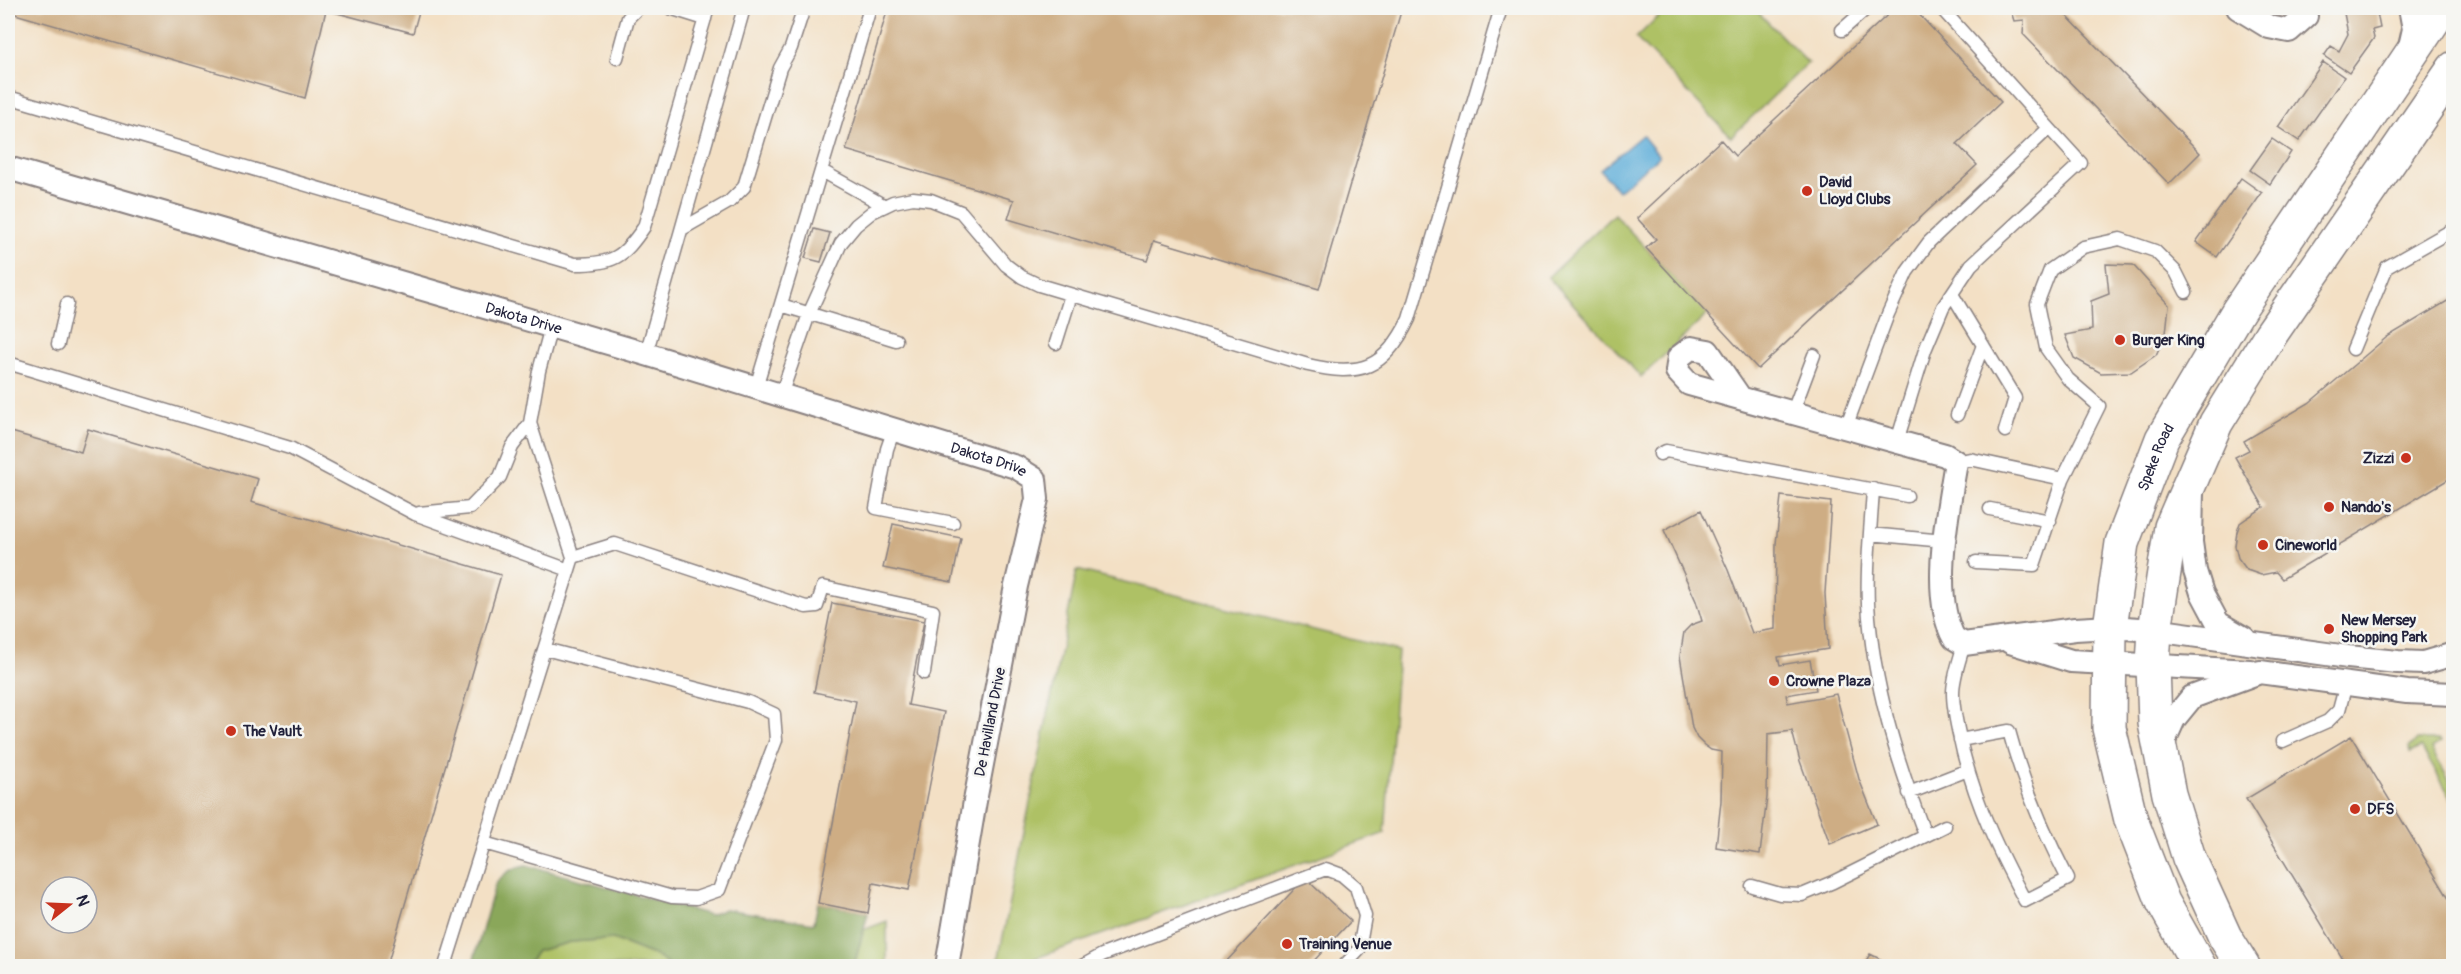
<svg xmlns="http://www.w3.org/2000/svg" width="2461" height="974" font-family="Pangolin,sans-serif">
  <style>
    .green { fill: #aec165; stroke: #687250; stroke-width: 1.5 }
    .forest { fill: #8aa75a; stroke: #56644a; stroke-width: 1.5 }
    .water { fill: #5eaed9; stroke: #40688a; stroke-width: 1.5 }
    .building { fill: #cead84; fill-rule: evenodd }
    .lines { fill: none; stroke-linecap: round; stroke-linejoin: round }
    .lane-casing { stroke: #8a8180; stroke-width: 15 }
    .street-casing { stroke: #8a8180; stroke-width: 26 }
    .highway-casing { stroke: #8a8180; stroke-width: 36 }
    .lane { stroke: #fff; stroke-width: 12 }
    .street { stroke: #fff; stroke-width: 22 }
    .highway { stroke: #fff; stroke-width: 33 }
    .poi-dot { fill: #c8321e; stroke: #f6f6f2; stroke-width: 2 }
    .labels { text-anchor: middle; stroke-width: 5; stroke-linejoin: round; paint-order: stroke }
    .poi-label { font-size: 15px; font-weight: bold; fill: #22223b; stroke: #f6f6f2; text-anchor: start }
    .street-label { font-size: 15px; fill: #22223b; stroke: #f6f6f2 }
  </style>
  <rect width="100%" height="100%" fill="#f6f6f2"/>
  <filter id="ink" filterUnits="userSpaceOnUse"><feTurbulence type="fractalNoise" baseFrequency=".0167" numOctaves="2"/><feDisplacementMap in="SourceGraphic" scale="12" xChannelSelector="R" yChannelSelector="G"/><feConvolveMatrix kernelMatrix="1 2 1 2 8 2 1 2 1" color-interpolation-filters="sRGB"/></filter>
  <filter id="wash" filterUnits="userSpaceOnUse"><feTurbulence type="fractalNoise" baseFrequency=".008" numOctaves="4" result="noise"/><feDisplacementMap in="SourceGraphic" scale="24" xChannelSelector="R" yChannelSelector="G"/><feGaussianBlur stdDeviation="1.35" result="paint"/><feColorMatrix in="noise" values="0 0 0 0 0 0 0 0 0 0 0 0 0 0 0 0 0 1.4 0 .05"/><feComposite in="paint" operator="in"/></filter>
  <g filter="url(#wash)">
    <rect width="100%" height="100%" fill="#f3e0c5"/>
    <!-- green -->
    <path class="green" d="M1667,8h87l54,55 -77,74 -95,-99z
      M1614,214l94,100 -67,63 -93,-100z
      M1077,570l321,81 -13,182 -371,133h-17z
      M2417,740h23l1,2 -10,7 22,38v14l-32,-54 -11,6 -1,-5z
      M887,921v45h-33l9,-36z
      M613,939l43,17 14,10h-144l11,-15 34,-9z"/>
    <!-- forest -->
    <path class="forest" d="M526,865l184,50 15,-6 89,14 4,-20 50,10 -14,53h-184l-14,-10 -43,-17 -42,3 -34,9 -11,15h-54l23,-81c9,-12 16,-17 31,-20z"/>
    <!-- water -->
    <path class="water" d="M1642,135l17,21 -41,35 -18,-21z"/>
    <g id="blocks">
      <!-- building -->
      <path class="building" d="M8,8h412l-7,25 -87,-23 -21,88 -297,-86z
        M888,8h514l-83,281 -165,-49 -7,20 -139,-41 6,-19 -168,-50z
        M1895,8h18l88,94 -44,42 20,21 -219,204 -112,-121 10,-9 -19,-21 84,-78 14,16z
        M2010,8h52l1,4 137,141 -31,31 -146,-150 1,-14 -10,1z
        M2343,8h33l4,20 -8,2 2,8 -25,35 -25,-17 7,-10 8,5 9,-17z
        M2323,62l21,15 -45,64 -21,-14z
        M2272,139l19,13 -21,32 -20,-14z
        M2241,178l21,15 -45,64 -21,-15z
        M814,229l16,4 -9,29 -16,-4z
        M2106,264l27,1 36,40 -3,28 -10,22 -25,17 -30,1 -27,-15 -9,-23 27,-5 -1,-29 18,-7z
        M2454,297v179l-172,103 -6,-7 -15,3 -14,-5 -9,-12 -3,-12 2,-14 3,-9 7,-5 17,-11 -29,-50 14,-7 -5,-9 65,-38 78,-66z
        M88,429l170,50 -7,23 250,73 -114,391h-369l-10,-3v-532l73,21zM51,887h36v36h-36z
        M1781,496l50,6 -6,91 3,56 -50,8 2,8 30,-5 6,30 -30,5 2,8 48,-9 23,85 18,45 -47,20 -30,-83 -8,-30 -24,3 -1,63 -7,57 -44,-7 5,-46 1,-49 -11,-2 -7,-5 -7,-7 -5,-10 -12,-72 4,-24 7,-7 11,-4 -6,-20 -32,-71 37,-20 27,60 24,63 23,-4 1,-85z
        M893,524l68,14 -9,44 -69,-14z
        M832,603l92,18 -16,84 36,7 -35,178 -36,-7 -5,30 -50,-10 38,-202 -42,-9z
        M2351,736l103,171v59h-107l-101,-167z
        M1305,878l46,43 -42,45h-87z
        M1870,954l24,12h-31z"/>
    </g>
  </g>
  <g filter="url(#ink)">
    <use href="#blocks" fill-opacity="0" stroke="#8a8180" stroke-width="1.5"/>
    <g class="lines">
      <defs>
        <path id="lane" d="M670,8l35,11
          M1941,8l108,120
          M1842,30l25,-22
          M617,58l11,-40 10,-10
          M8,97l567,167c38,0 48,-6 69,-37l64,-219
          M822,171l63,35
          M682,229l47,-27 15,-15 36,-119 11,-20 13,-40
          M1952,294l63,104 -10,33
          M781,305l115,35
          M1056,343l15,-48
          M58,344l9,-40
          M2353,349l34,-82 67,-38
          M646,354l98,-346
          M8,363l282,85 125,66 154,56
          M756,387l114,-379
          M781,395l28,-81 32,-71 15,-18 16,-13 21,-10 20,-4 18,2 30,12 45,53 16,12 17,8 269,80c52,12 77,4 101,-46l92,-311
          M1793,411l21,-56
          M1957,415l26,-70
          M1846,427l42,-113 19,-42 22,-30 120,-114 32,35 -110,102 -28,42 -18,43 -28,91
          M894,429l-7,20 -11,59 77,15
          M1660,454l6,-3 241,45
          M1956,462l14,-3 93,20 36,-73 -31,-27 -22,-31 -9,-44 13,-34 33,-23 37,-8 35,12 21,21 10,20
          M1873,489c-2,38 -7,77 -5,115 5,81 29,156 57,231
          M1990,509l60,12
          M419,513l51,-5 30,-31 12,-30 18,-24
          M1870,534l74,7
          M573,557l42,-13 191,63 11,-1 6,-19 110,24 -9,62
          M1976,562l58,3 29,-86
          M1960,740l49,-9c14,53 34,100 59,148l-43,22c-27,-51 -47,-92 -62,-149 -4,-19 -10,-39 -10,-59 0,-16 7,-34 11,-49
          M2283,741l45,-20 11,-11 7,-26
          M1909,793l59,-23
          M484,843l188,54 24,1 23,-8 57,-150 -2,-26 -26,-12 -203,-53
          M1752,886l28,8 22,1 31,-13 112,-56
          M445,966l128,-409 -43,-134 9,-52 12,-44
          M1082,966l20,-11 224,-86 16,6 14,12 9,29 -6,34 -15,16"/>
        <g id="street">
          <path d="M2238,8l31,19 20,4 17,-15"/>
          <path d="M2409,51l5,-22 -4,-21"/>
          <path id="s1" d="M8,168l638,186 370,113 19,12 2,20 -21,87 -41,215 -28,165"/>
          <path d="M1739,396l-31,-45 -17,-3 -12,9 -2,14 12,13 256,71 11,7c-8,48 -26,133 -2,176l10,6 111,-15 35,-2 45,3 193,27 50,5 25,1 31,-9"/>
          <path d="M2192,490l-1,52 4,29 7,22 16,30 26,15"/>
          <path d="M2010,642l61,19 179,10"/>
          <path d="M2160,750l14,-31 18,-22 68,-25 147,20 47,2"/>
        </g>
        <g id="highway">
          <path id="s2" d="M2199,966l-36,-64 -32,-82 -22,-92 1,-101 12,-84 40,-104 76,-128 204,-303"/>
          <path d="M2243,966l-18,-29 -36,-79 -20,-64 -14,-71 -2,-58 2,-35 16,-103 45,-104 55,-89 183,-266"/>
        </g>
      </defs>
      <!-- lane casing -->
      <use href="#lane" class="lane-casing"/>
      <!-- street casing -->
      <use href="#street" class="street-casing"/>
      <!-- highway casing -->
      <use href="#highway" class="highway-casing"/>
      <!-- lane -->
      <use href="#lane" class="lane"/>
      <!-- street -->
      <use href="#street" class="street"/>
      <!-- highway -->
      <use href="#highway" class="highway"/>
    </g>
  </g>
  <!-- markers -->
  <g class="poi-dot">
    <circle cx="1807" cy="191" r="6"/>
    <circle cx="2120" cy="340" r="6"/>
    <circle cx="2406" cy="458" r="6"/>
    <circle cx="2329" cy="507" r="6"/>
    <circle cx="2263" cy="545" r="6"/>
    <circle cx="2329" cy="629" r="6"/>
    <circle cx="1774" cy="681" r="6"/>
    <circle cx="231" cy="731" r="6"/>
    <circle cx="2355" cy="809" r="6"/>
    <circle cx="1287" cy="944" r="6"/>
  </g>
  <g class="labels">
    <!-- poi labels -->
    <g class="poi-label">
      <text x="1819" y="187">David<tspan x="1819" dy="17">Lloyd Clubs</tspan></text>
      <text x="2132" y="345">Burger King</text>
      <text x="2394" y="463" text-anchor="end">Zizzi</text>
      <text x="2341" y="512">Nando's</text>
      <text x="2275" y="550">Cineworld</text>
      <text x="2341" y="625">New Mersey<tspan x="2341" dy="17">Shopping Park</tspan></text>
      <text x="1786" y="686">Crowne Plaza</text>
      <text x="243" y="736">The Vault</text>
      <text x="2367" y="814">DFS</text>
      <text x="1299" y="949">Training Venue</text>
    </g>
    <!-- street labels -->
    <g class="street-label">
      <text dy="5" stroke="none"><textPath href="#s1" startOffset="537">Dakota Drive</textPath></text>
      <text dy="5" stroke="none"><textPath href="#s2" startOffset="534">Speke Road</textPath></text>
      <text dy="5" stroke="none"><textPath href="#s1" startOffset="1023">Dakota Drive</textPath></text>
      <text transform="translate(990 722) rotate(-79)" y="5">De Havilland Drive</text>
    </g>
  </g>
  <!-- margin -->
  <rect width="2461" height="974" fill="none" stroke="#f6f6f2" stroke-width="30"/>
  <!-- north arrow -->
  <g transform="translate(69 905) rotate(72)"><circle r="28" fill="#f6f6f2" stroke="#a1a1a9" stroke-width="1.5"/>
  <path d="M0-4.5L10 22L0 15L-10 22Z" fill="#c8321e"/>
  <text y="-9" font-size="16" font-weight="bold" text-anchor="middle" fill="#22223b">N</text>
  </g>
</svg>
